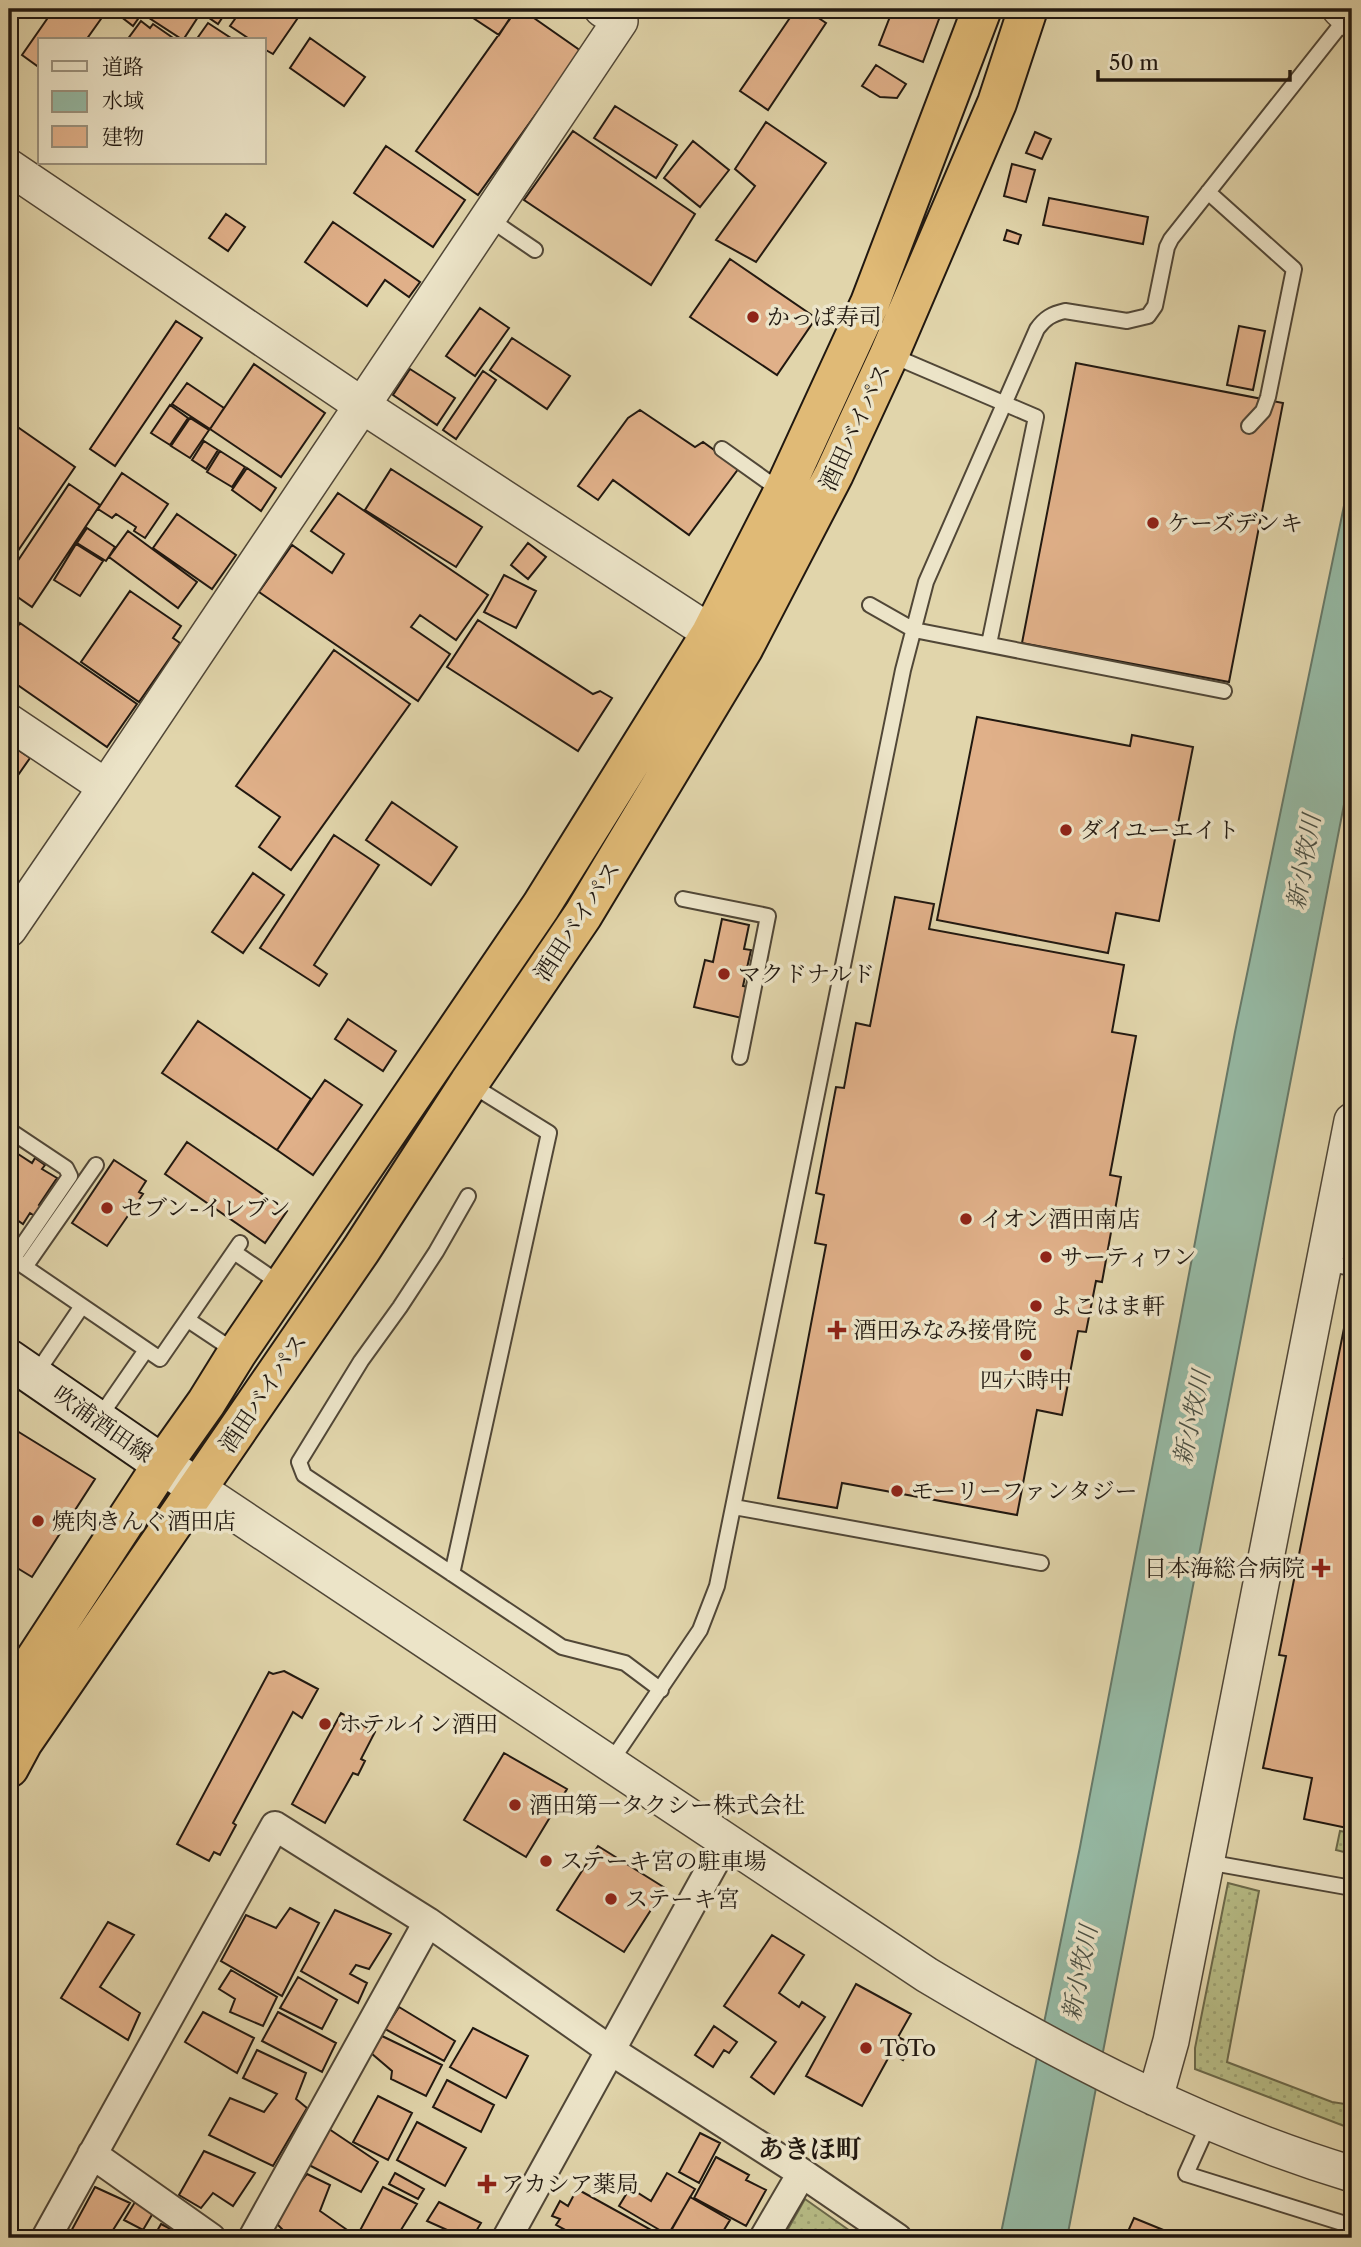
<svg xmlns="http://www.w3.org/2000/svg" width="1361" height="2247" font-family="'Libre Caslon Text','Noto Serif JP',serif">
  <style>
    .grass { fill: url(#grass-dots); stroke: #6c6a4b; stroke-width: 2 }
    .water { fill: #95b9a4; stroke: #677969; stroke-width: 2 }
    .building { fill: #e0b089; stroke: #211810; stroke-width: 2 }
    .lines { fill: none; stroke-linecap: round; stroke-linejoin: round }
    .service-casing { stroke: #514737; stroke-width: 18 }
    .minor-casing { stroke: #514737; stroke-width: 32 }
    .tertiary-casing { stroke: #514737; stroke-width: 38 }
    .secondary-casing { stroke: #211810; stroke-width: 42 }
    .trunk-casing { stroke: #211810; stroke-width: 42 }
    .service { stroke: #ece4c8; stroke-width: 14 }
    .minor { stroke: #ece4c8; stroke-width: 28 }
    .tertiary { stroke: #ece4c8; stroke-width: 35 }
    .secondary { stroke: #ece4c8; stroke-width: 38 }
    .trunk { stroke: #e0ba76; stroke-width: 38 }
    .poi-dot { fill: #8f2418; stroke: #ece4c8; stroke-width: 2.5 }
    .labels { text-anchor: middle; stroke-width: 7; stroke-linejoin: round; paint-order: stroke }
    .poi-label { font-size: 23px; fill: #211810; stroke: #ece4c8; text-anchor: start }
    .street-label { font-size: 23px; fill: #211810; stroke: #ece4c8 }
    .water-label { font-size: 24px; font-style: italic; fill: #4a5044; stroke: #ece4c8 }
    .quarter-label { font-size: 26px; font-weight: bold; fill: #211810; stroke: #ece4c8 }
  </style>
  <defs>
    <pattern id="grass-dots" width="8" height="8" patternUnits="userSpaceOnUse" patternTransform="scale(1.75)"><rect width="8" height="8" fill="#b7bc86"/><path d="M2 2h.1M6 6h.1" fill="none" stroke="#9da173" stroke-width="1.8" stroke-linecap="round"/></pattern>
  </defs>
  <rect width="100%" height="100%" fill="#e1d5ab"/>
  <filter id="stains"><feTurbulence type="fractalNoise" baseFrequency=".00286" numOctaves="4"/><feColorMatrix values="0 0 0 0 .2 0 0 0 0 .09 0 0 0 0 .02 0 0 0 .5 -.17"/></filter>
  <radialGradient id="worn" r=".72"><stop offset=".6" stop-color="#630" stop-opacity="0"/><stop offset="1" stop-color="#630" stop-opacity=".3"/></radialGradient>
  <!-- grass -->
  <path class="grass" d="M1340,1831l12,2v21l-16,-4z
    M1228,1883l31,8 -32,171 105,40 20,3v24l-157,-60v-21z
    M805,2199l55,39h-77z"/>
  <!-- water -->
  <path class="water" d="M1352,467v296l-285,1475h-67l80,-391 155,-815z"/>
  <!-- building -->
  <path class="building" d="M54,9h54l-22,31h-46v28l-18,-13z
    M111,9h34l-12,17z
    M147,9h39l12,8 -15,23 -40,-26z
    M196,9h32l-10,15z
    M242,9h62l-31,45 -9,-5v-9h-13l-21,-14z
    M466,9h50l-17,26 -35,-23z
    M517,9h4l60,42 -103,144 -62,-44z
    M796,9h9l21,14 -58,87 -28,-19z
    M893,9h42l7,2 -19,51 -44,-17z
    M141,21l9,7 3,-4 23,16h-49z
    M208,23l26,17h-38z
    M310,38l55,39 -21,29 -54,-38z
    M876,65l30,19 -9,14 -17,-1 -18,-11z
    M615,106l62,39 -21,33 -62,-40z
    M766,122l60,41 -70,99 -40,-22 39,-54 -20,-17z
    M573,131l122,83 -44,71 -127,-85z
    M1035,132l16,7 -9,20 -16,-6z
    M693,141l36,29 -29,37 -36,-29z
    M386,146l79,54 -32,47 -79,-54z
    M1012,164l23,6 -9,32 -22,-6z
    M1049,198l99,19 -5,27 -100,-19z
    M226,214l19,13 -17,24 -19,-13z
    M333,222l87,60 -11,15 -24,-17 -18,26 -62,-44z
    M1007,230l14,5 -3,9 -14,-4z
    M730,259l86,59 -39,57 -87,-58z
    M480,308l29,20 -34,48 -29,-20z
    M176,321l26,17 -87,128 -25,-17z
    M1239,326l26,5 -12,59 -26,-5z
    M512,338l58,38 -23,33 -57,-39z
    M1076,363l207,40 -54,279 -207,-39z
    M254,364l71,49 -44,64 -71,-48z
    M410,369l45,29 -18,27 -44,-30z
    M483,371l13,9 -40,59 -13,-9z
    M187,383l37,25 -14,21 -38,-25z
    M170,405l18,13 -18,27 -19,-12z
    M640,410l55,37 8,-5 36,26 -50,67 -76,-55 -15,20 -20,-14 50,-68z
    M190,418l19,12 -19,28 -19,-12z
    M9,421l66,46 -66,97z
    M204,441l14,9 -12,19 -14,-9z
    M220,451l25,16 -13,20 -25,-15z
    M247,468l29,20 -15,23 -29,-21z
    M391,469l91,58 -26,40 -91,-57z
    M122,473l46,31 -23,34 -11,-7 2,-4 -20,-13 -4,4 -14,-9z
    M69,484l31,21 -68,102 -23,-16v-17z
    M338,493l150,102 -32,45 -36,-25 -9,12 39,27 -32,47 -159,-109 33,-47 40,28 12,-19 -33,-23z
    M177,514l59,41 -24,34 -59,-41z
    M87,528l28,19 -9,14 -29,-18z
    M128,531l69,51 -19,26 -69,-51z
    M528,543l18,14 -18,22 -17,-14z
    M76,544l27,17 -23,35 -26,-16z
    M504,575l32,16 -20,37 -32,-16z
    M130,591l51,35 -8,12 7,5 -41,59 -58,-40z
    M478,620l115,74 7,-3 12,7 -34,53 -131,-84z
    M20,623l117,81 -30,43 -98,-68v-39z
    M334,650l76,54 -119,166 -32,-23 21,-30 -44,-31z
    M977,717l153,29 2,-11 61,12 -34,174 -43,-8 -8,40 -171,-33z
    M9,744l21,14 -21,30z
    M392,802l65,45 -26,38 -65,-45z
    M334,835l45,30 -65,100 13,9 -8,12 -59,-38z
    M253,873l31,22 -41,58 -31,-21z
    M895,897l39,7 -5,25 195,36 -12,67 24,4 -26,139 11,2 -19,105 -6,-1 -10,51 -8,-1 -16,84 -25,-5 -20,105 -175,-32 -5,25 -59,-10 48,-253 -11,-2 9,-48 -8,-2 20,-106 8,1 12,-65 14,3z
    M722,919l27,6 -5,24 7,1 -8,36 5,1 -6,31 -48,-11 11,-47 8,2z
    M348,1019l48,32 -13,20 -48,-32z
    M198,1021l113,78 -34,51 -115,-77z
    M325,1080l37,25 -49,70 -36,-25z
    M187,1142l100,69 -22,32 -100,-69z
    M15,1152l17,11 3,-5 10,7 -3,4 15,9 -18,27 14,8 -7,10 -16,-10 -7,11 -9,-6 -5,9v-66z
    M114,1160l32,21 -7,11 4,2 -36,52 -35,-23z
    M1352,1288v541l-48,-10 8,-41 -49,-10 23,-112 -7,-1z
    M9,1426l86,53 -63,98 -23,-14z
    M284,1671l34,18 -16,29 -9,-6 -60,111 3,2 -16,30 -6,-3 -5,9 -32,-17 92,-172 4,2z
    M341,1713l34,19 -14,27 4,2 -7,14 -5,-2 -28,50 -33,-19z
    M504,1753l63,36 -41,68 -62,-37z
    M598,1846l67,42 -41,64 -67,-42z
    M290,1908l29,15 -37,73 -61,-35 25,-46 30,13z
    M335,1910l56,24 -22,35 -13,-4 -6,9 17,9 -9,20 -57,-32z
    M108,1922l26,13 -34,52 40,26 -12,27 -67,-42z
    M772,1935l32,20 -25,38 20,14 3,-5 23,15 -51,77 -23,-17 25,-35 -52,-36z
    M231,1970l46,27 -14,29 -33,-14 5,-13 -16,-10z
    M298,1977l39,23 -15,29 -42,-21z
    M856,1984l55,30 -13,23 14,7 -9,16 -12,-7 -29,53 -56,-30z
    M399,2007l56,34 -11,20 -59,-32z
    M203,2012l51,26 -17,35 -52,-31z
    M278,2012l58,31 -14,29 -60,-31z
    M714,2026l23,16 -8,11 -5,-3 -11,17 -18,-12z
    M473,2028l55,28 -22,42 -56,-31z
    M382,2036l60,29 -16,31 -35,-17 1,-8 -21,-18z
    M257,2050l49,23 -10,26 11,9 -34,58 -64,-31 21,-37 34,14 13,-18 -34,-16z
    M447,2080l47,25 -13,27 -48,-25z
    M378,2096l34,17 -24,47 -35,-18z
    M417,2122l49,26 -21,38 -48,-26z
    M329,2129l49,33 -17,30 -52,-27z
    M700,2133l20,10 -21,40 -20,-11z
    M204,2151l51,22 -22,33 -20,-13 -12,15 -22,-13z
    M716,2157l33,18 -3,5 20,10 -20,36 -52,-28z
    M395,2173l29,16 -6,10 -29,-15z
    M667,2173l28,16 -27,46 -49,-29 11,-18 21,13z
    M307,2174l23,11 -10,26 33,23 -2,4h-75l7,-8 -10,-10z
    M95,2187l35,16 -22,35h-33l-6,-3z
    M383,2187l34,17 -21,34h-40z
    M577,2189l87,48v1h-84l-24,-13 4,-6 -8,-3 8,-15 8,5z
    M690,2197l40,23 -11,18h-52z
    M135,2202l18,11 -10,17 -19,-10z
    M439,2202l42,21 -9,15h-7l-38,-17z
    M1134,2218l49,20h-58z
    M161,2224l27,14h-35z"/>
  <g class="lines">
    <defs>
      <path id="service" d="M1208,192l86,77 -26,128 -5,14 -14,15
        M488,218l47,32
        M891,355l145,62 -47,227
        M722,449l59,42
        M870,605l44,25 310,61
        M683,899l85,17 -28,141
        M9,1130l57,38 4,8 -57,83
        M468,1196l-32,56 -36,55 -39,54 -62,101 5,13 258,172 63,16 36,27
        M234,1252l48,33
        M9,1256l151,103 80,-116
        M1324,1263l28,5
        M25,1267l71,-102
        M188,1320l48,32
        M36,1374l46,-68
        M99,1418l47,-68
        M734,1507l307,56
        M452,1574l97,-441 -79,-49
        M610,1763l90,-133 17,-44 186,-916 23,-88 111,-253c8,-11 15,-15 28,-18l62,10 21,-5 7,-10 12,-59 4,-8 176,-222
        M1207,1862l145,26
        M1209,2123l-23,51 166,52"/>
      <path id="minor" d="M92,2154l119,84
        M46,2238l229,-412 153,96 182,128 192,123 95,65
        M253,2238l175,-316
        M507,2238l219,-397
        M764,2238l38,-65"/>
      <path id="tertiary" d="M1340,9l12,11
        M9,167l354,239 348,227
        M9,722l97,65
        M9,929l97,-142 514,-766 -18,-12
        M197,1488l730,487c134,80 275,154 425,199
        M1155,2098l16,-57 181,-920"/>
      <path id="secondary" d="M9,1359l188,129"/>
      <path id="trunk" d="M9,1699l153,-234 44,-62 31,-50 304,-447 170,-273 72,-141 87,-189 112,-294
        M9,1768l14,-26 338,-492 108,-167 114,-168 160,-266 91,-175 55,-119 108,-252 31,-94"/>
    </defs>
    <!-- service casing -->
    <use href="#service" class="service-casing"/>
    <!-- minor casing -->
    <use href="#minor" class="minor-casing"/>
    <!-- tertiary casing -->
    <use href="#tertiary" class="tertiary-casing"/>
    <!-- secondary casing -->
    <use href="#secondary" class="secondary-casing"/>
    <!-- trunk casing -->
    <use href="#trunk" class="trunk-casing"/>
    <!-- service -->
    <use href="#service" class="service"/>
    <!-- minor -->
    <use href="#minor" class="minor"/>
    <!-- tertiary -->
    <use href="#tertiary" class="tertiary"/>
    <!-- secondary -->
    <use href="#secondary" class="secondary"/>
    <!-- trunk -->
    <use href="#trunk" class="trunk"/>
  </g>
  <!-- markers -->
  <g class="poi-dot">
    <circle cx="753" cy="317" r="7"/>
    <circle cx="1153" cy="523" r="7"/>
    <circle cx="1066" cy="830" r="7"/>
    <circle cx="724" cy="974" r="7"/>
    <circle cx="107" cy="1208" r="7"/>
    <circle cx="966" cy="1219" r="7"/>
    <circle cx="1046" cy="1257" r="7"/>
    <circle cx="1036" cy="1306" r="7"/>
    <path d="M833.5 1319.5h7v7h7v7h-7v7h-7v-7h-7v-7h7z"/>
    <circle cx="1026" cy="1355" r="7"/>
    <circle cx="897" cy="1491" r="7"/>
    <circle cx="38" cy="1521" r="7"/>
    <path d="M1317.5 1557.5h7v7h7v7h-7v7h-7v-7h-7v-7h7z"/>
    <circle cx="325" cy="1724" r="7"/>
    <circle cx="515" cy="1805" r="7"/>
    <circle cx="546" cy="1861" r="7"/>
    <circle cx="611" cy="1899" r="7"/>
    <circle cx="866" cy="2048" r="7"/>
    <path d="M483.5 2173.5h7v7h7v7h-7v7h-7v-7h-7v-7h7z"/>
  </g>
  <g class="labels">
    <!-- poi labels -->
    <g class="poi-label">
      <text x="767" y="325">かっぱ寿司</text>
      <text x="1167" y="531">ケーズデンキ</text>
      <text x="1080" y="838">ダイユーエイト</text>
      <text x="738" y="982">マクドナルド</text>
      <text x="121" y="1216">セブン-イレブン</text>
      <text x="980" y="1227">イオン酒田南店</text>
      <text x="1060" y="1265">サーティワン</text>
      <text x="1050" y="1314">よこはま軒</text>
      <text x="853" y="1338">酒田みなみ接骨院</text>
      <text x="1026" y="1388" text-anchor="middle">四六時中</text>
      <text x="911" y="1499">モーリーファンタジー</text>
      <text x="52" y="1529">焼肉きんぐ酒田店</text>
      <text x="1305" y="1576" text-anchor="end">日本海総合病院</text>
      <text x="339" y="1732">ホテルイン酒田</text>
      <text x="529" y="1813">酒田第一タクシー株式会社</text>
      <text x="560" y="1869">ステーキ宮の駐車場</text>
      <text x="625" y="1907">ステーキ宮</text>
      <text x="880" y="2056">ToTo</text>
      <text x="501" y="2192">アカシア薬局</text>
    </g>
    <!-- street labels -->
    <g class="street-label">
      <text transform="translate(855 427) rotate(-65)" y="8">酒田バイパス</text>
      <text transform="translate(577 921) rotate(-57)" y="8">酒田バイパス</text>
      <text transform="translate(263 1393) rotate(-56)" y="8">酒田バイパス</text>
      <text transform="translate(103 1424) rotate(35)" y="8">吹浦酒田線</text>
    </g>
    <!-- water labels -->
    <g class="water-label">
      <text transform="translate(1304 862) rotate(-80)" y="8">新小牧川</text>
      <text transform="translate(1192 1418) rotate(-78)" y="8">新小牧川</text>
      <text transform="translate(1080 1973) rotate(-79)" y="8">新小牧川</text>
    </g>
    <!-- quarter labels -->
    <g class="quarter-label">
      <text x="810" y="2158">あきほ町</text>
    </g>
  </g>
  <!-- margin -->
  <rect width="1361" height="2247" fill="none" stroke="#e1d5ab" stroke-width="35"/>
  <rect x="10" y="10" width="1340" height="2226" fill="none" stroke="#211810" stroke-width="3.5"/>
  <rect x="18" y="18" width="1326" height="2212" fill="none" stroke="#211810" stroke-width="2"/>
  <!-- legend -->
  <rect x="38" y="38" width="228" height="126" fill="#ece4c8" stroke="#9b927e" stroke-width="2"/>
  <rect x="52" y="61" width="35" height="10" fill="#ece4c8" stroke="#9b927e" stroke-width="2"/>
  <text x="102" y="74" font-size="21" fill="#211810">道路</text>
  <rect x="52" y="91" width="35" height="21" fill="#95b9a4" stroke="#9b927e" stroke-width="2"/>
  <text x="102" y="108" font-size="21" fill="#211810">水域</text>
  <rect x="52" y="126" width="35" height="21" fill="#e0b089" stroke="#9b927e" stroke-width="2"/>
  <text x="102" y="144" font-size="21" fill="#211810">建物</text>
  <!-- scale -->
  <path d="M1098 70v10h192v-10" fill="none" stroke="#211810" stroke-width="3.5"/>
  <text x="1109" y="70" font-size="21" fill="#211810" stroke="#ece4c8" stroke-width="5" paint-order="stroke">50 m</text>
  <rect width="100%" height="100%" filter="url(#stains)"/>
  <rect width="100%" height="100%" fill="url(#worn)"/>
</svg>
